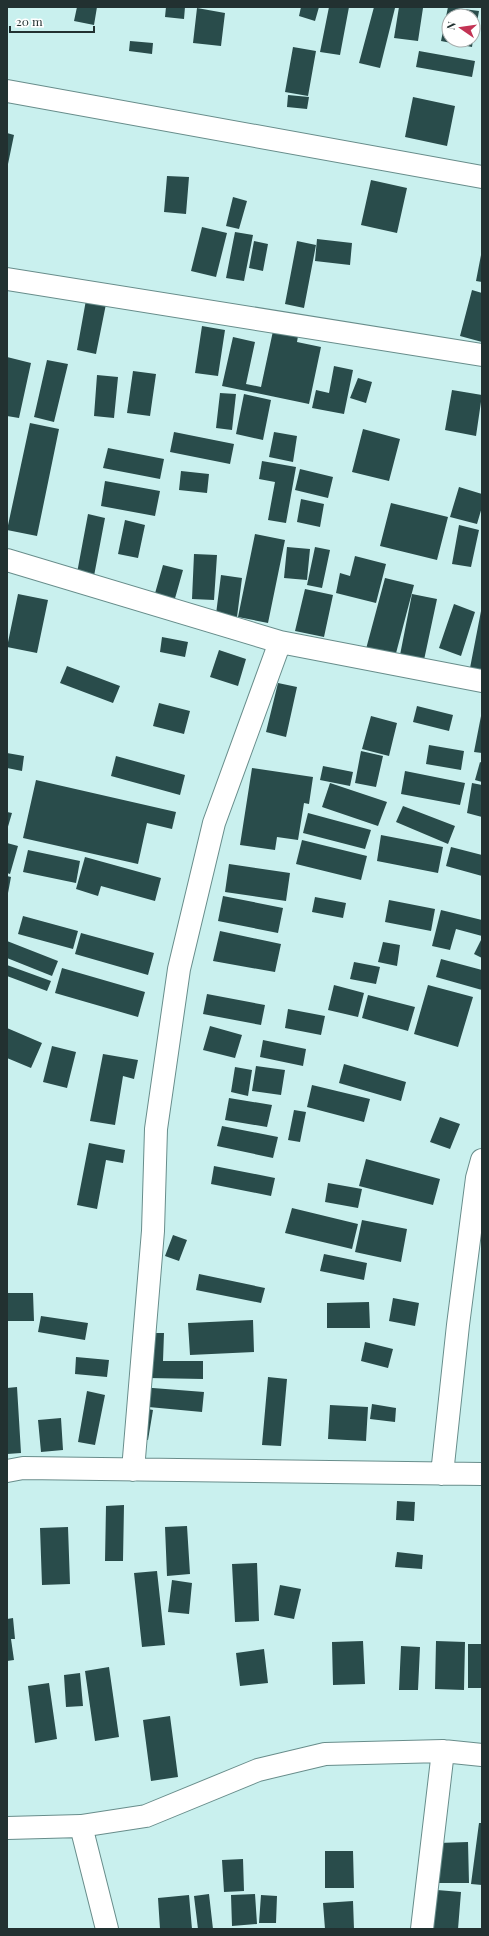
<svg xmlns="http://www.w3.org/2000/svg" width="489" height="1936" font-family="'Playfair Display',serif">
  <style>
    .building { fill: #294c4b }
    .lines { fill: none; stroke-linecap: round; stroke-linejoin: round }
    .minor-casing { stroke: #688d8b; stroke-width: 24 }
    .minor { stroke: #fff; stroke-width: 22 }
  </style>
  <rect width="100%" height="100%" fill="#c9f0ee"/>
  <!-- building -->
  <path class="building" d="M77,7h20l-3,18 -20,-4z
    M166,7h19l-1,12 -19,-2z
    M301,7h18l-4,14 -16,-5z
    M329,7h20l-9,48 -20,-3z
    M374,7l21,1 -15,60 -21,-5z
    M399,7l24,1 -5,33 -24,-3z
    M448,7l31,4 -5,28 -1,-23h-24v24h24l-1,7 -31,-6z
    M197,8l28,5 -4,33 -28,-3z
    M130,41l23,2 -1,11 -23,-3z
    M293,47l23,4 -8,45 -23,-4z
    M419,51l56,10 -3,16 -56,-10z
    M288,95l21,2 -2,12 -20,-2z
    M413,97l42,9 -8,40 -42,-9z
    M7,133l7,2 -6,29h-1z
    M167,176l22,1 -3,37 -22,-2z
    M371,180l36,8 -10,45 -36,-8z
    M233,197l14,4 -8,28 -13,-3z
    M202,227l25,6 -11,44 -25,-6z
    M235,232l18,3 -9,46 -18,-3z
    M317,239l35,4 -2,22 -35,-4z
    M254,241l14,3 -5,27 -14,-3z
    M297,241l19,4 -12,63 -19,-4z
    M481,255h1v27l-6,-1z
    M472,290l10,3v49l-22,-6z
    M86,300l20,4 -10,50 -19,-4z
    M202,326l23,4 -7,46 -23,-3z
    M273,331l25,5 -1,6 24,5 -12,57 -87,-18 11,-49 22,5 -9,42 15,3z
    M7,357l24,6 -12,55 -12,-2z
    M47,360l21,4 -14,58 -20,-5z
    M334,366l19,4 -9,44 -32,-6 4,-18 13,3z
    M133,371l23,3 -6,42 -23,-3z
    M97,375l21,2 -4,41 -20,-2z
    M358,378l14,4 -6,21 -16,-5z
    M452,390l30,5 -6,41 -31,-6z
    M220,393l16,1 -4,36 -16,-2z
    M244,394l27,6 -8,40 -27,-6z
    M30,423l29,6 -22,107 -30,-6z
    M363,429l37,10 -11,42 -37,-9z
    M174,432l60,12 -4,20 -60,-12z
    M274,432l23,4 -4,26 -24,-5z
    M108,448l56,11 -4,20 -57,-11z
    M262,461l34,6 -10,56 -18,-3 7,-38 -16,-3z
    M300,469l33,8 -5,21 -33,-8z
    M181,471l28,3 -2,19 -28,-3z
    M105,481l55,10 -5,25 -54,-10z
    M459,487l23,7v13l-5,17 -27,-7z
    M301,499l23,5 -4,23 -23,-5z
    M391,503l57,14 -11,43 -57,-14z
    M88,514l17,4 -11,58 -17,-3z
    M125,520l20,5 -7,33 -20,-4z
    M459,525l20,5 -8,37 -19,-3z
    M255,534l30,6 -17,83 -30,-6z
    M287,547l23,2 -3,31 -23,-2z
    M315,547l15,3 -8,38 -15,-3z
    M194,554l23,1 -3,45 -22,-1z
    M355,556l31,8 -10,39 -40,-10 4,-20 10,3z
    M163,565l20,5 -11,39 -20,-5z
    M221,575l21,3 -5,39 -21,-3z
    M385,578l29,7 -19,72 -29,-8z
    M305,589l28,6 -9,42 -29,-6z
    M18,594l30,6 -11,53 -30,-6z
    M412,594l25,5 -13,61 -24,-5z
    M454,604l21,8 -14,44 -22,-8z
    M481,611h1v60l-12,-3z
    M162,637l26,5 -3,15 -25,-5z
    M219,650l27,9 -8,27 -28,-9z
    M67,666l53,20 -7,17 -53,-20z
    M278,683l19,4 -11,50 -20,-5z
    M159,703l31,8 -6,23 -31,-8z
    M417,706l36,9 -4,16 -36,-9z
    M371,716l26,7 -8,33 -27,-7z
    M481,716h1v37l-8,-1z
    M429,745l35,6 -3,19 -35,-6z
    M361,751l22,5 -7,31 -21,-4z
    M7,753l17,3 -2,15 -15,-3z
    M116,756l69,19 -5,20 -69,-19z
    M480,762l2,1v19l-7,-2z
    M323,766l30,6 -3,14 -30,-6z
    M252,768l61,9 -4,27 -5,-1 -6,37 -21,-3 -2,13 -35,-5z
    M405,771l60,12 -5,22 -59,-11z
    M36,780l140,32 -4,17 -25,-6 -9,41 -115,-26z
    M330,783l57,19 -9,24 -56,-19z
    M472,783l10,2v32l-15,-4z
    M403,806l52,20 -7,18 -52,-22z
    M7,812l5,1 -5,17z
    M308,813l63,17 -6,19 -62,-16z
    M381,835l62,12 -5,26 -61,-12z
    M302,840l65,16 -6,24 -65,-16z
    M7,843l11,3 -8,28 -3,-1z
    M451,847l31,8v21l-36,-10z
    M28,850l52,11 -4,22 -53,-11z
    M85,857l76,21 -6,23 -54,-15 -3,10 -22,-7z
    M229,864l61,9 -4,28 -61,-9z
    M7,876l4,1 -3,16h-1z
    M223,896l60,12 -5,25 -60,-12z
    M315,897l31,6 -3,15 -31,-6z
    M389,900l46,9 -4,22 -46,-9z
    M441,910l41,10v16l-26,-7 -6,21 -18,-4z
    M23,916l55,15 -5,18 -55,-15z
    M220,931l61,13 -6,28 -62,-11z
    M81,933l73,20 -6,22 -73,-21z
    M482,938v20l-8,-4z
    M7,941l51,20 -6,15 -45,-18z
    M383,942l17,3 -3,21 -19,-4z
    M441,959l41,11v20l-46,-13z
    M354,962l26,5 -4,17 -26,-5z
    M7,965l44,16 -4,10 -40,-15z
    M62,968l83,24 -7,25 -83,-24z
    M334,985l30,8 -6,24 -30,-7z
    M428,985l45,12 -15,50 -44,-13z
    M207,994l58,11 -4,20 -58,-11z
    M368,995l47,12 -7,24 -46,-13z
    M288,1009l37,7 -4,19 -36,-7z
    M210,1026l32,9 -7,23 -32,-8z
    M7,1028l35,15 -11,25 -24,-10z
    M263,1040l43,9 -3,17 -43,-9z
    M52,1046l24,6 -9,36 -24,-6z
    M103,1054l35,6 -4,19 -11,-3 -8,49 -25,-4z
    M344,1064l62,18 -5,19 -62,-18z
    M256,1066l29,4 -4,25 -29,-4z
    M235,1067l17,3 -4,26 -17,-4z
    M312,1085l58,14 -6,23 -57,-15z
    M229,1098l43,7 -5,22 -42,-7z
    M294,1110l12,2 -6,30 -12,-2z
    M440,1117l20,7 -10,25 -20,-7z
    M222,1126l56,11 -5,21 -56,-12z
    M89,1143l36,7 -2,13 -17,-3 -9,49 -20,-4z
    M366,1159l74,20 -7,26 -74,-19z
    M214,1166l61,12 -4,18 -60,-12z
    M328,1183l34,6 -4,19 -33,-6z
    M292,1208l66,16 -6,25 -67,-16z
    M362,1220l45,9 -6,33 -46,-10z
    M173,1235l14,5 -8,21 -14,-5z
    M324,1254l43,9 -3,17 -44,-9z
    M199,1274l66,14 -4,15 -65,-13z
    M7,1293h26l1,28h-27z
    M393,1298l26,5 -4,23 -26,-5z
    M369,1302l1,26h-43v-25z
    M41,1316l47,7 -3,17 -47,-8z
    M253,1320l1,32 -64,3 -2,-32z
    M148,1333h16l-1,28h40v18l-55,-1z
    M365,1342l28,7 -5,19 -27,-7z
    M76,1357l33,3 -2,17 -32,-3z
    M268,1377l19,2 -6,67 -19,-1z
    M17,1387l4,66 -14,1v-66z
    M140,1387l64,5 -2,20 -64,-6z
    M87,1391l18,4 -10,50 -17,-3z
    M372,1404l24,4 -1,14 -25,-3z
    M330,1405l38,2 -2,34 -38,-2z
    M138,1407l15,3 -5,30 -16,-2z
    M61,1418l2,32 -22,2 -3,-32z
    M397,1501l18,1 -1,19 -18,-1z
    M124,1505l-1,56h-18l1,-55z
    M187,1526l3,48 -23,2 -2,-49z
    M68,1527l2,57 -28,1 -2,-57z
    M397,1552l26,3 -1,14 -27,-2z
    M257,1563l2,58 -24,1 -3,-58z
    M157,1571l8,74 -23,2 -8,-74z
    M172,1580l20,3 -3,31 -21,-2z
    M280,1585l21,4 -7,30 -20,-4z
    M13,1618l2,21h-4l3,21 -7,1v-42z
    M363,1641l2,43 -32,1 -1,-43z
    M436,1641l29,1 -1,48 -29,-1z
    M468,1644h14v44h-14z
    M401,1646l19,1 -2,43h-19z
    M264,1649l4,34 -28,3 -4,-33z
    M109,1667l10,70 -24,4 -10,-70z
    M80,1673l3,33 -17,1 -2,-32z
    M49,1683l8,56 -22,4 -7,-57z
    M170,1716l8,61 -27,4 -8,-61z
    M479,1823h3v62l-11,-1z
    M468,1842l1,41h-30l-1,-40z
    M325,1851h28l1,37h-29z
    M243,1859l1,32 -20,1 -2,-32z
    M437,1890l24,2 -3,37h-25z
    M209,1894l4,35h-15l-4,-33z
    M255,1894l2,30 -25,2 -1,-31z
    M189,1895l3,34h-32l-2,-31z
    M261,1895l16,1 -1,27h-17z
    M353,1901l1,28h-29l-2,-26z"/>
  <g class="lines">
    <defs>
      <path id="minor" d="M7,91l475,86
        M7,279l475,76
        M7,560l273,82 202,39
        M133,1470l20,-239 3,-102 23,-160 35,-146 66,-181
        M7,1471l16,-3 459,6
        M442,1474l16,-149 19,-147 5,-18
        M81,1826l26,103
        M7,1828l74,-2 65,-10 112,-46 67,-16 118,-3 39,4
        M422,1929l21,-178"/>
    </defs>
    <!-- minor casing -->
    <use href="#minor" class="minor-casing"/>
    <!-- minor -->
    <use href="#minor" class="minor"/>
  </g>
  <!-- border -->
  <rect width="489" height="1936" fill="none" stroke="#223131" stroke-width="16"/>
  <!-- north arrow -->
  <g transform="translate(461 28) rotate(283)"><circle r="19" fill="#ffffff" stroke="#a7adad"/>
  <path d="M0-3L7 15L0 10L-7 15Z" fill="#c33354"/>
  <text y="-6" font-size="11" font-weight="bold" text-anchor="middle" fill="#223131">N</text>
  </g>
  <!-- scale -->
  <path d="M10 26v6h84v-6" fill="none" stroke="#223131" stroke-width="2"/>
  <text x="16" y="26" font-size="12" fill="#223131" stroke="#ffffff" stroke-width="3" paint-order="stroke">20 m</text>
</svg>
